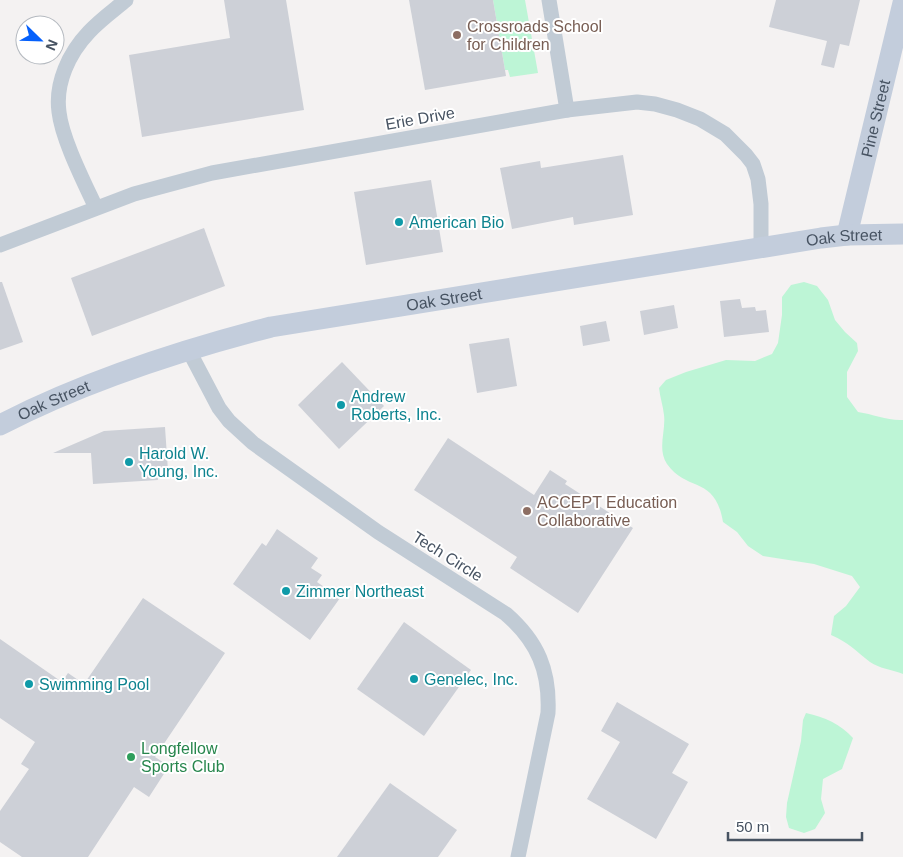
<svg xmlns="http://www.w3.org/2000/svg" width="903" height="857" viewBox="0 0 903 857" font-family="Helvetica,sans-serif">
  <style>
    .green { fill: #bdf5d6 }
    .building { fill: #cdd0d7 }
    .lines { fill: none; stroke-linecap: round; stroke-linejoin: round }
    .minor { stroke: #c1cbd5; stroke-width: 15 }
    .secondary { stroke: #c3cddc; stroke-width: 21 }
    .education-dot { fill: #8d6e63; stroke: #fff; stroke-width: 2 }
    .culture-dot { fill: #0f9aa8; stroke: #fff; stroke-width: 2 }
    .leisure-dot { fill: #2e9e5b; stroke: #fff; stroke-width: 2 }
    .labels { text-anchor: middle; stroke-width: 4; stroke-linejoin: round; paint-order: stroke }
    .education-label { font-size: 16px; fill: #785e54; stroke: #fff; text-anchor: start }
    .street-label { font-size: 16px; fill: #475362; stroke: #fff }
    .culture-label { font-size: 16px; fill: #0d838f; stroke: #fff; text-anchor: start }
    .leisure-label { font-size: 16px; fill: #27864d; stroke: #fff; text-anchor: start }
  </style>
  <rect width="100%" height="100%" fill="#f4f2f2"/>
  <g class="green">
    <polygon points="493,0 525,0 538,73 510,77 508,70 505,70"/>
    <path d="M804 282 817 286 828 300 835 320 845 332 857 343 858 351 847 372V397L858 412C873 414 888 421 903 420V674C893 670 878 668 870 662 856 651 848 642 831 635L834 616 846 606 860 587 852 576 814 564 763 556 748 546 737 532 723 522C715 475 688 493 667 464 657 449 666 431 664 415 663 406 660 397 659 388L666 380 686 372 726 360 755 361 772 354 778 343 782 315V297L791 285Z"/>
    <path d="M806 713C825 717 840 724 853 738L842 769 823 779 821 799 825 813 815 829 804 833 789 828 786 817 787 803 801 741 803 720Z"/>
  </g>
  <g class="building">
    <polygon points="224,0 286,0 304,110 142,137 129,55 230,38"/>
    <polygon points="409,0 493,0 506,76 425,90"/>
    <polygon points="776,0 860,0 849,46 840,44 834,68 821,65 827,41 769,27"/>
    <polygon points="623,155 633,215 574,225 573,217 512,229 500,168 540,161 541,168"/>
    <polygon points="431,180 443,252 366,265 354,192"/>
    <polygon points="204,228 225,286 92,336 71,278"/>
    <polygon points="0,282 2,282 23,342 0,350"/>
    <polygon points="740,299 742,308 755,307 756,311 766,310 769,332 724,337 720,301"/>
    <polygon points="674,305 678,328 644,335 640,311"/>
    <polygon points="606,321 610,341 583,346 580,326"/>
    <polygon points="509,338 517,386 477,393 469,344"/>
    <polygon points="342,362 384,406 339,449 298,405"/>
    <polygon points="165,427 168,471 157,471 158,480 93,484 91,453 53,453 104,431"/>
    <polygon points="448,438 534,495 550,470 567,481 565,484 633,528 578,613 510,568 517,557 414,490"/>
    <polygon points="277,529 318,558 311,568 322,575 317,582 340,598 310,640 233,584 262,543 266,546"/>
    <polygon points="143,598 225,653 155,757 169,766 149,797 134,787 88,857 22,857 0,842 0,811 29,769 21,764 35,742 0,718 0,639 62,682 68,673 84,684"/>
    <polygon points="404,622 471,670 424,736 357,689"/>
    <polygon points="617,702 689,744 672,773 688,782 656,839 587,799 620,742 601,731"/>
    <polygon points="390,783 457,830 438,857 337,857"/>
  </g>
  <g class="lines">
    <g class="minor">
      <polyline points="549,0 567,110"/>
      <path d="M96 208C84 182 62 139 59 112 55 83 69 53 89 32 100 20 114 10 126 0"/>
      <polyline points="0,245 134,194 212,173 567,110 637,102 655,104 677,110 700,119 725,134 746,155 753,164 758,179 761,204 761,249"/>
      <path d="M188 349 219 408 229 421 253 443 378 532 506 614C538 642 550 671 548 713L518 857"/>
    </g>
    <g class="secondary">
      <path id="s1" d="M847 235 903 3"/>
      <path id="s2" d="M0 425C85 381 178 351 271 327L821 238 847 235 903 234"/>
    </g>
  </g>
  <g class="education-dot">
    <circle cx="457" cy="35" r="5"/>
    <circle cx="527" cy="511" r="5"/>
  </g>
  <g class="culture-dot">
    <circle cx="399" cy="222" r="5"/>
    <circle cx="341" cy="405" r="5"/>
    <circle cx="129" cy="462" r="5"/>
    <circle cx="286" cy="591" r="5"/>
    <circle cx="414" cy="679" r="5"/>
    <circle cx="29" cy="684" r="5"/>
  </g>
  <circle class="leisure-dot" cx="131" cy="757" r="5"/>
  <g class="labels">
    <g class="education-label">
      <text x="467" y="32">Crossroads School<tspan x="467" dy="18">for Children</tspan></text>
      <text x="537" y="508">ACCEPT Education<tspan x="537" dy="18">Collaborative</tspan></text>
    </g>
    <g class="street-label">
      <text transform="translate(420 118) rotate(-10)" y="6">Erie Drive</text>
      <text dy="6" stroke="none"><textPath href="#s1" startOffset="120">Pine Street</textPath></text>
      <text dy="6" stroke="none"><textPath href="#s2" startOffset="869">Oak Street</textPath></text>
      <text dy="6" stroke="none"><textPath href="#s2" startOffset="464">Oak Street</textPath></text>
      <text dy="6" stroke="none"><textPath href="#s2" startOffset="59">Oak Street</textPath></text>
      <text transform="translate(448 556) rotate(32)" y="6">Tech Circle</text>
    </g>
    <g class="culture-label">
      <text x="409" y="228">American Bio</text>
      <text x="351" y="402">Andrew<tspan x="351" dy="18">Roberts, Inc.</tspan></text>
      <text x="139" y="459">Harold W.<tspan x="139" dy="18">Young, Inc.</tspan></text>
      <text x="296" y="597">Zimmer Northeast</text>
      <text x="424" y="685">Genelec, Inc.</text>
      <text x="39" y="690">Swimming Pool</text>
    </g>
    <g class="leisure-label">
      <text x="141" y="754">Longfellow<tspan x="141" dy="18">Sports Club</tspan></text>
    </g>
  </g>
  <g transform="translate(40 40) rotate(113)"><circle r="24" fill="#ffffff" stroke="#b5bac0"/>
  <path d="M0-4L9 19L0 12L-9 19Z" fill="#0560fb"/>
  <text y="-8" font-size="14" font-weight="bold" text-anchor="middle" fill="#475362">N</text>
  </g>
  <path d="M728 832v8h134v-8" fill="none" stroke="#475362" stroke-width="2.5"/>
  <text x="736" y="832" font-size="15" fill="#475362" stroke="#ffffff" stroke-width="4" paint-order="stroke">50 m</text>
</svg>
